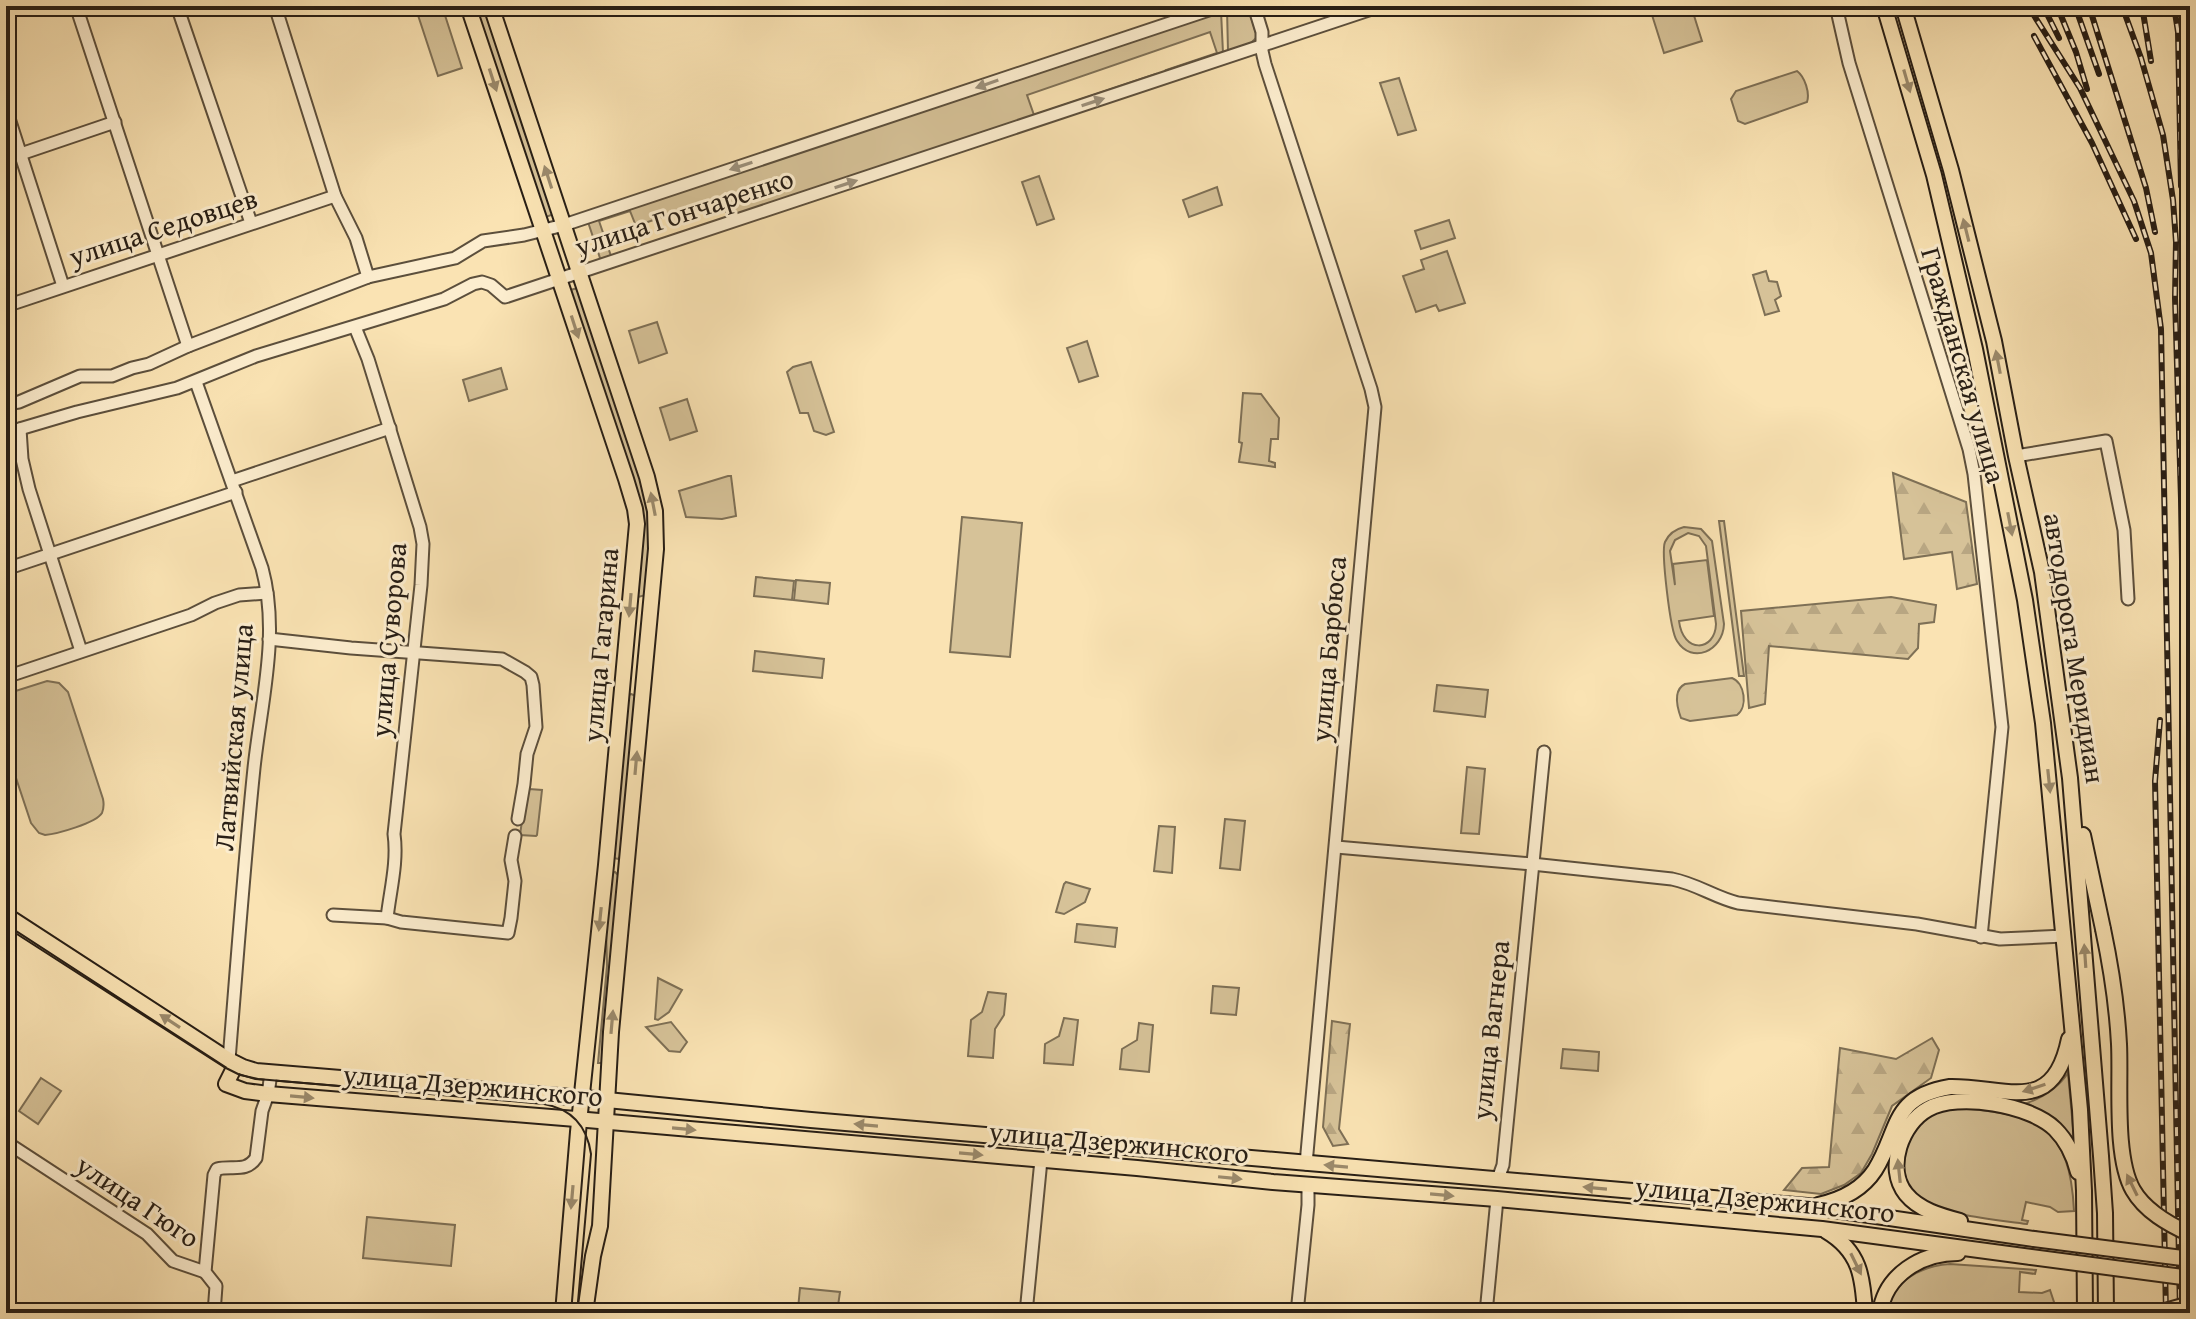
<svg xmlns="http://www.w3.org/2000/svg" width="2196" height="1319" viewBox="0 0 2196 1319" font-family="'Gentium Book Plus',serif">
  <style>
    .green { fill: #d6c298; stroke: #7e7056; stroke-width: 2; fill-rule: evenodd }
    .forest { fill: url(#forest-firs); stroke: #7e7056; stroke-width: 2 }
    .lines { fill: none; stroke-linecap: round; stroke-linejoin: round }
    .minor-casing { stroke: #5c4f3c; stroke-width: 15 }
    .major-casing { stroke: #271e15; stroke-width: 18 }
    .minor { stroke: #fcedce; stroke-width: 11 }
    .major { stroke: #fae3b3; stroke-width: 14 }
    .tram { stroke: #271e15; stroke-width: 2 }
    .rail-casing { stroke: #271e15; stroke-width: 6 }
    .rail { stroke: #fcedce; stroke-width: 3; stroke-dasharray: 9; stroke-linecap: butt }
    .major-bridge-casing { stroke: #271e15; stroke-width: 18; stroke-linecap: butt }
    .major-bridge { stroke: #fae3b3; stroke-width: 14 }
    .oneway { fill: #9b8a6c }
    .oneway2 { fill: #9c907b }
    .labels { text-anchor: middle; stroke-width: 6; stroke-linejoin: round; paint-order: stroke }
    .street-label { font-size: 28px; fill: #271e15; stroke: #fcedce }
  </style>
  <defs>
    <pattern id="forest-firs" width="22" height="20" patternUnits="userSpaceOnUse" patternTransform="scale(2)"><rect width="22" height="20" fill="#d6c298"/><path d="M5 1l3.5 6h-7zM16 11l3.5 6h-7z" fill="#b8a682"/></pattern>
  </defs>
  <rect width="100%" height="100%" fill="#fae3b3"/>
  <filter id="stains"><feTurbulence type="fractalNoise" baseFrequency=".0025" numOctaves="4"/><feColorMatrix values="0 0 0 0 .2 0 0 0 0 .09 0 0 0 0 .02 0 0 0 .5 -.17"/></filter>
  <radialGradient id="worn" r=".72"><stop offset=".6" stop-color="#630" stop-opacity="0"/><stop offset="1" stop-color="#630" stop-opacity=".3"/></radialGradient>
  <g class="green">
    <polygon points="415,6 442,6 462,68 438,76"/>
    <polygon points="475,6 484,6 554,214 546,217"/>
    <polygon points="1236,6 1245,6 1249,10 1257,37 1251,43 1228,51 1227,9"/>
    <polygon points="1679,6 1691,6 1702,41 1664,53 1652,15"/>
    <polygon points="1221,11 1223,53 1167,72 1166,70 1217,53 1210,32 1027,95 1034,115 1156,74 1157,76 728,217 721,197 636,226 630,211 599,221 611,256 601,261 588,222"/>
    <path d="M1797 71C1805 77 1810 93 1807 102L1745 124 1738 121 1731 99 1736 91Z"/>
    <polygon points="1399,78 1416,130 1398,135 1380,83"/>
    <polygon points="1039,176 1054,219 1037,225 1022,182"/>
    <polygon points="1217,187 1222,205 1189,217 1183,200"/>
    <polygon points="1449,220 1455,238 1421,249 1415,231"/>
    <polygon points="1447,251 1465,303 1439,311 1436,305 1416,312 1403,276 1424,269 1421,260"/>
    <polygon points="1766,271 1769,281 1777,282 1781,296 1775,300 1779,311 1765,315 1753,275"/>
    <path d="M578 288 644 490C652 525 649 559 646 595L638 597 643 535 570 290Z"/>
    <polygon points="657,322 667,353 639,363 629,331"/>
    <polygon points="1087,341 1098,376 1079,382 1067,348"/>
    <polygon points="811,362 834,432 826,435 814,431 808,413 800,413 787,372 793,367"/>
    <polygon points="501,368 507,389 469,401 463,380"/>
    <polygon points="1243,393 1261,394 1279,418 1278,439 1271,439 1269,461 1275,463 1275,467 1239,462 1242,443 1239,442"/>
    <polygon points="687,399 697,431 670,440 660,408"/>
    <polygon points="728,476 731,476 736,516 722,519 686,517 679,491"/>
    <polygon points="962,517 1022,523 1010,657 950,652"/>
    <polygon points="1719,521 1724,521 1744,676 1739,676"/>
    <path d="M1684 527 1701 529 1712 541 1724 624C1723 651 1692 665 1677 641 1670 631 1661 551 1665 542 1669 533 1676 529 1684 527ZM1688 533 1699 536 1706 546 1716 624C1715 652 1683 654 1679 621L1714 616 1707 560 1673 564 1675 585 1670 551 1675 540Z"/>
    <polygon points="756,577 794,581 792,600 754,596"/>
    <polygon points="796,580 830,583 828,604 794,600"/>
    <polygon points="755,651 824,659 822,678 753,671"/>
    <path d="M1732 678C1745 683 1748 707 1737 715L1690 721 1681 718C1677 707 1673 690 1685 684Z"/>
    <path d="M47 681 59 683 68 692 103 799C104 804 104 808 102 813 96 823 57 834 45 835L39 833 31 823 6 748V694Z"/>
    <polygon points="1437,685 1488,690 1485,717 1434,711"/>
    <polygon points="631,694 636,696 621,856 618,859 614,858 628,696"/>
    <polygon points="1467,767 1485,769 1479,834 1461,833"/>
    <polygon points="529,789 542,790 537,835 536,836 520,835 526,792"/>
    <polygon points="1225,819 1245,821 1240,870 1220,868"/>
    <polygon points="1159,826 1175,827 1172,873 1154,871"/>
    <polygon points="615,872 619,876 602,1063 598,1063 607,966 606,926 612,873"/>
    <polygon points="1066,882 1090,889 1085,902 1064,914 1056,912 1064,884"/>
    <polygon points="1077,924 1117,928 1115,947 1075,942"/>
    <polygon points="658,978 682,990 669,1012 658,1020 655,1019"/>
    <polygon points="1213,986 1239,988 1236,1015 1211,1013"/>
    <polygon points="988,992 1006,994 1004,1015 995,1029 993,1058 968,1056 971,1020 982,1012"/>
    <polygon points="1064,1018 1078,1020 1073,1065 1044,1063 1045,1044 1059,1036"/>
    <polygon points="671,1022 687,1042 680,1052 669,1051 646,1027"/>
    <polygon points="1139,1023 1153,1025 1149,1072 1120,1069 1122,1049 1137,1040"/>
    <polygon points="1563,1049 1599,1052 1598,1071 1561,1068"/>
    <path d="M2068 1073 2074 1139 2054 1118 2027 1103C2044 1097 2058 1088 2068 1073Z"/>
    <polygon points="41,1078 61,1091 38,1124 19,1111"/>
    <path d="M1961 1108C2038 1115 2070 1126 2074 1211L2058 1212 2050 1207 2026 1202 2022 1220 2028 1221 2027 1224C1992 1219 1948 1217 1918 1196 1896 1180 1901 1139 1920 1122 1931 1111 1946 1110 1961 1108Z"/>
    <polygon points="367,1217 455,1225 451,1266 363,1258"/>
    <path d="M1950 1264 2036 1270 2035 1274 2020 1272 2019 1292 2042 1293 2050 1290 2055 1305 2071 1313H1886C1893 1281 1920 1266 1950 1264Z"/>
    <polygon points="800,1288 840,1292 837,1313 798,1309"/>
  </g>
  <g class="forest">
    <polygon points="1893,473 1966,502 1977,584 1957,589 1952,552 1904,559"/>
    <polygon points="1891,597 1936,605 1934,622 1919,624 1918,648 1908,659 1769,646 1765,704 1749,708 1741,611"/>
    <polygon points="1332,1021 1350,1024 1339,1129 1348,1144 1333,1146 1323,1127"/>
    <polygon points="1932,1038 1939,1050 1931,1078 1892,1106 1872,1154 1861,1173 1844,1185 1821,1194 1784,1190 1802,1168 1829,1167 1840,1048 1896,1059"/>
  </g>
  <g class="lines">
    <defs>
      <g id="minor">
        <polyline points="76,6 188,346"/>
        <polyline points="177,6 251,223"/>
        <polyline points="275,6 335,196 356,238 368,277"/>
        <polyline points="1254,6 1262,32 1262,51 1265,64 1371,389 1375,407 1306,1164"/>
        <polyline points="1836,6 1849,63 1969,449 1974,474 2002,727 1981,937"/>
        <polyline points="6,109 63,286"/>
        <polyline points="6,159 115,122"/>
        <polyline points="6,306 335,196"/>
        <path d="M355 327 368 359 420 527 423 544 421 585 394 834C398 862 390 891 387 918"/>
        <path d="M196 382 262 568C280 634 261 702 254 768 244 865 237 962 229 1060"/>
        <polyline points="6,404 19,402 80,376 112,376 132,368 149,364 188,346 368,277 455,258 483,241 524,235 564,225 1221,6"/>
        <polyline points="20,429 22,459 29,489 81,651"/>
        <polyline points="6,433 77,412 177,388 256,356 444,299 473,284 482,282 491,285 505,297 1381,6"/>
        <polyline points="2016,456 2106,441 2124,530 2128,599"/>
        <polyline points="232,481 390,428"/>
        <polyline points="6,569 236,492"/>
        <polyline points="269,639 351,648 502,659 525,672 531,677 533,685 536,727 527,754 524,784 518,819"/>
        <polyline points="6,677 191,615 215,603 239,595 267,593"/>
        <path d="M1336 847 1532 864 1672 879C1697 884 1714 897 1738 903L1917 924 2000 939 2064 936"/>
        <polyline points="333,915 387,918 401,922 508,933 511,918 515,881 511,860 515,836"/>
        <polyline points="6,1142 147,1234 173,1261 205,1272"/>
        <polyline points="1498,1179 1503,1165 1544,752"/>
        <path d="M214 1313 216 1286 205 1272 214 1175 217 1169C232 1165 246 1173 256 1158L262 1111 268 1094 271 1073"/>
        <polyline points="1026,1313 1041,1160"/>
        <polyline points="1297,1313 1308,1205 1308,1184"/>
        <polyline points="1486,1313 1497,1199"/>
      </g>
      <g id="major">
        <polyline points="468,6 626,479 635,509 637,524 606,865 578,1132 563,1313"/>
        <polyline points="491,6 647,477 655,511 656,549 611,1032 600,1226 593,1256 585,1313"/>
        <polyline points="1884,6 1934,175 1975,349 2025,600 2043,723 2080,1110 2084,1191 2085,1313"/>
        <polyline points="1903,6 1951,170 1994,341 2016,456 2042,572 2070,778 2101,1156 2105,1213 2106,1313"/>
        <polyline points="2083,835 2103,929"/>
        <polyline points="6,915 229,1060 243,1067 256,1071 607,1100 811,1120 1807,1206 2034,1239"/>
        <polyline points="236,1064 226,1084 245,1091 268,1094 576,1119 1137,1168 1273,1182 1497,1199 1822,1229 2031,1257"/>
        <path d="M1818 1205C1841 1200 1862 1190 1875 1170 1900 1130 1890 1097 1950 1087 2007 1086 2053 1117 2069 1039"/>
        <path d="M1960 1221C1941 1216 1919 1210 1906 1194 1885 1168 1902 1123 1928 1109 1958 1092 2031 1105 2055 1129 2067 1141 2074 1156 2078 1172"/>
        <path d="M1826 1231C1860 1251 1863 1277 1865 1313"/>
        <path d="M1880 1313C1885 1275 1921 1253 1958 1253"/>
      </g>
    </defs>
    <use href="#minor" class="minor-casing"/>
    <use href="#major" class="major-casing"/>
    <use href="#minor" class="minor"/>
    <use href="#major" class="major"/>
    <path class="tram" d="M6 927 224 1067 240 1075 258 1079 544 1104C572 1109 587 1126 591 1154L577 1313"/>
    <defs>
      <g id="rail">
        <polyline points="2028,6 2080,88 2134,201 2151,253 2161,329 2180,1313"/>
        <polyline points="2043,6 2059,38"/>
        <polyline points="2057,6 2076,52 2087,89"/>
        <polyline points="2075,6 2099,74"/>
        <polyline points="2089,6 2146,188 2155,232"/>
        <polyline points="2122,6 2141,58 2163,135 2173,200 2176,242 2175,298 2181,499 2190,1058"/>
        <polyline points="2142,6 2151,61"/>
        <polyline points="2174,6 2178,32 2181,186"/>
        <polyline points="2034,36 2092,143 2136,239"/>
        <polyline points="2186,313 2190,349"/>
        <polyline points="2160,720 2155,781 2166,1313"/>
      </g>
    </defs>
    <use href="#rail" class="rail-casing"/>
    <use href="#rail" class="rail"/>
    <defs>
      <g id="major-bridge">
        <path d="M2103 929C2111 967 2117 1006 2119 1044 2121 1083 2114 1157 2133 1190 2145 1211 2168 1224 2190 1234"/>
        <polyline points="2034,1239 2190,1259"/>
        <polyline points="2031,1257 2190,1278"/>
        <polyline points="2158,1313 2190,1304"/>
      </g>
    </defs>
    <use href="#major-bridge" class="major-bridge-casing"/>
    <use href="#major-bridge" class="major-bridge"/>
  </g>
  <defs><path id="oneway-solid" d="M-6-.8H1V-3.2L6.5 0L1 3.2V.8H-6Z" transform="scale(2)"/></defs>
  <g class="oneway">
    <use href="#oneway-solid" transform="translate(493 80) rotate(72)"/>
    <use href="#oneway-solid" transform="translate(1907 81) rotate(74)"/>
    <use href="#oneway-solid" transform="translate(548 177) rotate(-108)"/>
    <use href="#oneway-solid" transform="translate(1966 230) rotate(-104)"/>
    <use href="#oneway-solid" transform="translate(575 327) rotate(72)"/>
    <use href="#oneway-solid" transform="translate(1998 362) rotate(-101)"/>
    <use href="#oneway-solid" transform="translate(653 504) rotate(-101)"/>
    <use href="#oneway-solid" transform="translate(2010 524) rotate(79)"/>
    <use href="#oneway-solid" transform="translate(630 605) rotate(95)"/>
    <use href="#oneway-solid" transform="translate(636 763) rotate(-85)"/>
    <use href="#oneway-solid" transform="translate(2049 781) rotate(84)"/>
    <use href="#oneway-solid" transform="translate(600 919) rotate(96)"/>
    <use href="#oneway-solid" transform="translate(2085 956) rotate(-94)"/>
    <use href="#oneway-solid" transform="translate(170 1021) rotate(-147)"/>
    <use href="#oneway-solid" transform="translate(612 1022) rotate(-85)"/>
    <use href="#oneway-solid" transform="translate(2034 1088) rotate(162)"/>
    <use href="#oneway-solid" transform="translate(302 1097) rotate(5)"/>
    <use href="#oneway-solid" transform="translate(866 1125) rotate(-175)"/>
    <use href="#oneway-solid" transform="translate(684 1129) rotate(5)"/>
    <use href="#oneway-solid" transform="translate(971 1154) rotate(5)"/>
    <use href="#oneway-solid" transform="translate(1336 1166) rotate(-175)"/>
    <use href="#oneway-solid" transform="translate(1899 1171) rotate(-96)"/>
    <use href="#oneway-solid" transform="translate(1230 1178) rotate(6)"/>
    <use href="#oneway-solid" transform="translate(2132 1185) rotate(-116)"/>
    <use href="#oneway-solid" transform="translate(1595 1188) rotate(-175)"/>
    <use href="#oneway-solid" transform="translate(1442 1195) rotate(5)"/>
    <use href="#oneway-solid" transform="translate(572 1197) rotate(95)"/>
    <use href="#oneway-solid" transform="translate(1856 1264) rotate(64)"/>
  </g>
  <g class="oneway2">
    <use href="#oneway-solid" transform="translate(987 84) rotate(161)"/>
    <use href="#oneway-solid" transform="translate(1093 102) rotate(-18)"/>
    <use href="#oneway-solid" transform="translate(741 166) rotate(162)"/>
    <use href="#oneway-solid" transform="translate(846 184) rotate(-18)"/>
  </g>
  <g class="labels">
    <g class="street-label">
      <text transform="translate(684 212) rotate(-18)" y="10">улица Гончаренко</text>
      <text transform="translate(163 227) rotate(-18)" y="10">улица Седовцев</text>
      <text transform="translate(1964 365) rotate(74)" y="10">Гражданская улица</text>
      <text transform="translate(388 640) rotate(-85)" y="10">улица Суворова</text>
      <text transform="translate(600 645) rotate(-85)" y="10">улица Гагарина</text>
      <text transform="translate(2075 648) rotate(81)" y="10">автодорога Меридиан</text>
      <text transform="translate(1328 649) rotate(-85)" y="10">улица Барбюса</text>
      <text transform="translate(233 737) rotate(-85)" y="10">Латвийская улица</text>
      <text transform="translate(1490 1030) rotate(-84)" y="10">улица Вагнера</text>
      <text transform="translate(473 1085) rotate(5)" y="10">улица Дзержинского</text>
      <text transform="translate(1119 1142) rotate(5)" y="10">улица Дзержинского</text>
      <text transform="translate(1765 1199) rotate(6)" y="10">улица Дзержинского</text>
      <text transform="translate(138 1201) rotate(34)" y="10">улица Гюго</text>
    </g>
  </g>
  <rect width="2196" height="1319" fill="none" stroke="#fae3b3" stroke-width="32"/>
  <rect x="8" y="8" width="2180" height="1303" fill="none" stroke="#271e15" stroke-width="4"/>
  <rect x="16" y="16" width="2164" height="1287" fill="none" stroke="#271e15" stroke-width="2"/>
  <rect width="100%" height="100%" filter="url(#stains)"/>
  <rect width="100%" height="100%" fill="url(#worn)"/>
</svg>
